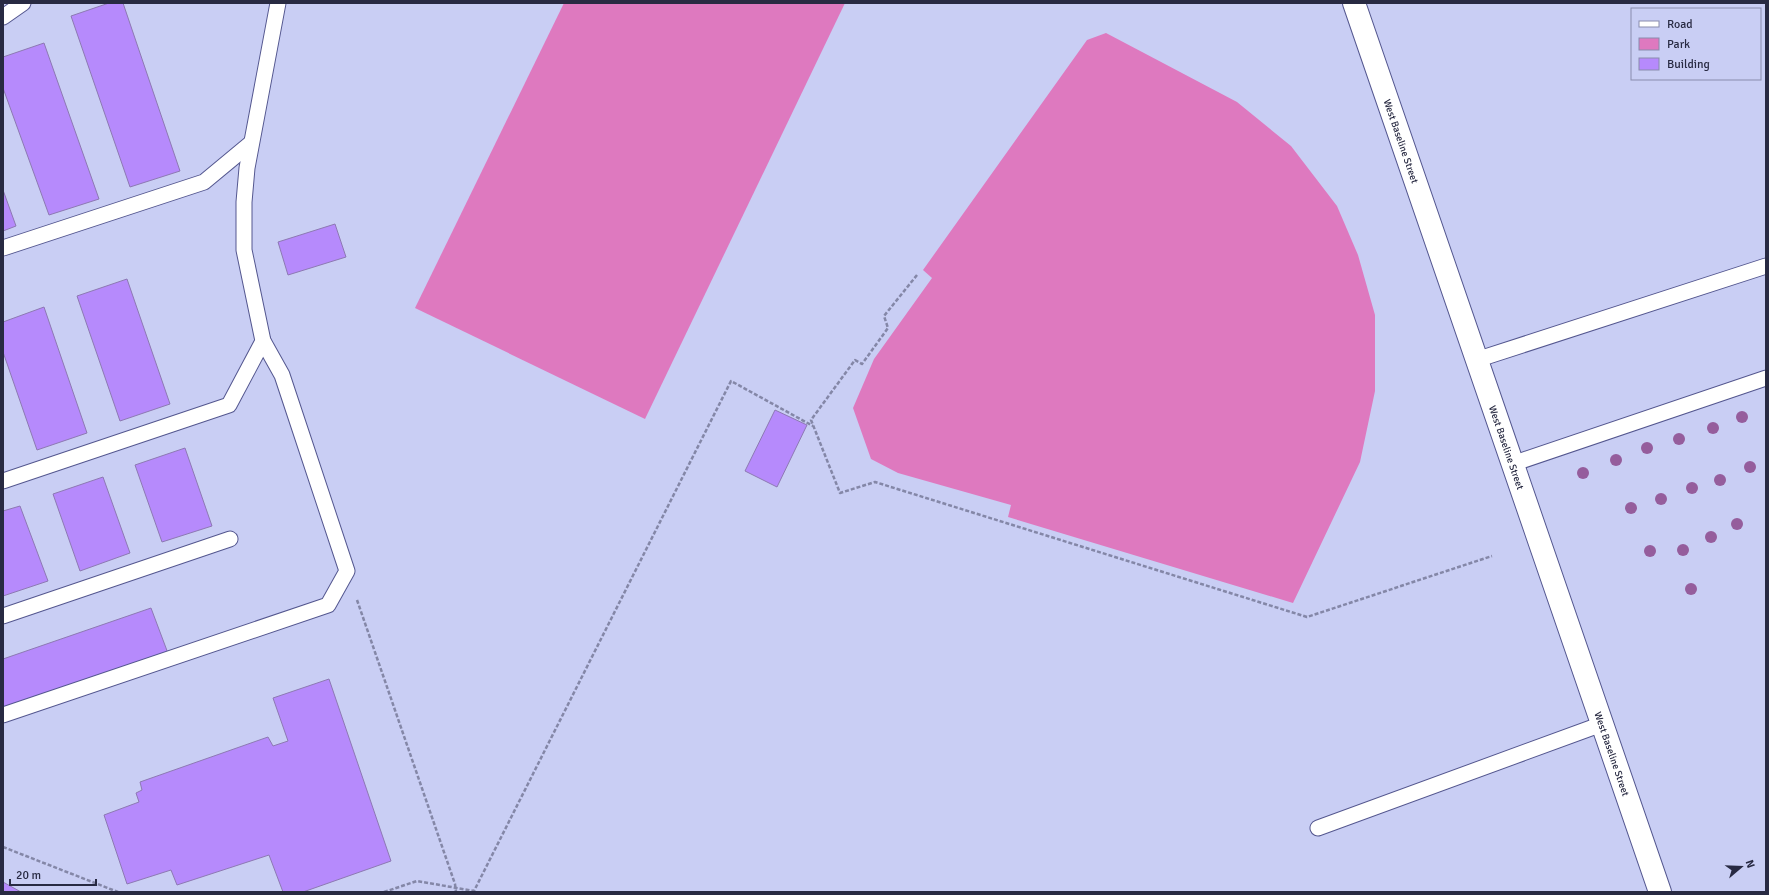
<svg xmlns="http://www.w3.org/2000/svg" width="1769" height="895" viewBox="0 0 1769 895" font-family="Signika,sans-serif">
  <style>
    .green { fill: #de79bf }
    .building { fill: #b68afc; stroke: #8d79b3 }
    .lines { fill: none; stroke-linecap: round; stroke-linejoin: round }
    .service-casing { stroke: #54578f; stroke-width: 17 }
    .primary-casing { stroke: #54578f; stroke-width: 24 }
    .path { stroke: #8487a7; stroke-width: 2.5; stroke-dasharray: 4 2; stroke-linecap: butt }
    .service { stroke: #fff; stroke-width: 15 }
    .primary { stroke: #fff; stroke-width: 22 }
    .tree { fill: #955d9c }
    .labels { text-anchor: middle; stroke-width: 4; stroke-linejoin: round; paint-order: stroke }
    .street-label { font-size: 10px; fill: #282a42; stroke: #c9cef4 }
  </style>
  <rect width="100%" height="100%" fill="#c9cef4"/>
  <g class="green">
    <polygon points="564,3 845,3 645,419 415,308"/>
    <polygon points="1106,33 1237,102 1291,146 1337,206 1358,255 1375,315 1375,391 1360,462 1293,603 1008,517 1011,505 898,473 871,459 853,408 874,359 932,278 923,270 1087,40"/>
  </g>
  <g class="building">
    <polygon points="109,3 123,3 180,171 130,187 71,16"/>
    <polygon points="44,43 99,199 49,215 3,88 3,57"/>
    <polygon points="3,190 16,226 3,231"/>
    <polygon points="335,224 346,257 288,275 278,242"/>
    <polygon points="127,279 170,404 120,421 77,296"/>
    <polygon points="44,307 87,433 37,450 3,352 3,322"/>
    <polygon points="775,410 807,425 777,487 745,471"/>
    <polygon points="185,448 212,526 162,542 135,465"/>
    <polygon points="103,477 130,553 80,571 53,494"/>
    <polygon points="20,506 48,581 3,596 3,511"/>
    <polygon points="151,608 169,656 3,712 3,659"/>
    <polygon points="329,679 391,861 303,892 283,892 269,855 177,885 171,870 127,884 104,815 139,802 136,793 142,790 140,782 268,737 273,746 288,741 273,698"/>
    <polygon points="3,882 21,892 3,892"/>
  </g>
  <g class="lines">
    <defs>
      <g id="service">
        <polyline points="3,17 23,3"/>
        <polyline points="3,248 204,182 251,143"/>
        <polyline points="1476,360 1766,266"/>
        <polyline points="1512,464 1766,378"/>
        <polyline points="3,481 229,405 263,341"/>
        <polyline points="3,616 230,539"/>
        <polyline points="3,715 328,605 347,571 282,375 263,341 244,250 244,202 247,168 278,3"/>
        <polyline points="1318,828 1602,724"/>
      </g>
      <g id="primary">
        <path id="s1" d="M1354 3 1660 892"/>
      </g>
    </defs>
    <use href="#service" class="service-casing"/>
    <use href="#primary" class="primary-casing"/>
    <g class="path">
      <polyline points="917,275 884,316 888,328 862,364 855,360 811,420 840,493 875,482 1307,617 1492,556"/>
      <polyline points="357,600 455,884 456,892"/>
      <polyline points="3,847 118,892"/>
      <polyline points="384,892 417,881 474,891 731,381 813,426"/>
    </g>
    <use href="#service" class="service"/>
    <use href="#primary" class="primary"/>
  </g>
  <g class="tree">
    <circle cx="1742" cy="417" r="6"/>
    <circle cx="1713" cy="428" r="6"/>
    <circle cx="1679" cy="439" r="6"/>
    <circle cx="1647" cy="448" r="6"/>
    <circle cx="1616" cy="460" r="6"/>
    <circle cx="1750" cy="467" r="6"/>
    <circle cx="1583" cy="473" r="6"/>
    <circle cx="1720" cy="480" r="6"/>
    <circle cx="1692" cy="488" r="6"/>
    <circle cx="1661" cy="499" r="6"/>
    <circle cx="1631" cy="508" r="6"/>
    <circle cx="1737" cy="524" r="6"/>
    <circle cx="1711" cy="537" r="6"/>
    <circle cx="1683" cy="550" r="6"/>
    <circle cx="1650" cy="551" r="6"/>
    <circle cx="1691" cy="589" r="6"/>
  </g>
  <g class="labels">
    <g class="street-label">
      <text dy="4" stroke="none"><textPath href="#s1" startOffset="146">West Baseline Street</textPath></text>
      <text dy="4" stroke="none"><textPath href="#s1" startOffset="470">West Baseline Street</textPath></text>
      <text dy="4" stroke="none"><textPath href="#s1" startOffset="794">West Baseline Street</textPath></text>
    </g>
  </g>
  <rect width="1769" height="895" fill="none" stroke="#282a42" stroke-width="8"/>
  <rect x="1631" y="8" width="130" height="72" fill="#c9cef4" stroke="#898cad"/>
  <rect x="1639" y="21" width="20" height="6" fill="#ffffff" stroke="#898cad"/>
  <text x="1667" y="28" font-size="12" fill="#282a42">Road</text>
  <rect x="1639" y="38" width="20" height="12" fill="#de79bf" stroke="#898cad"/>
  <text x="1667" y="48" font-size="12" fill="#282a42">Park</text>
  <rect x="1639" y="58" width="20" height="12" fill="#b68afc" stroke="#898cad"/>
  <text x="1667" y="68" font-size="12" fill="#282a42">Building</text>
  <g transform="translate(1741 867) rotate(71)" stroke="#c9cef4" stroke-width="3" paint-order="stroke">
  <path d="M0-3L7 15L0 10L-7 15Z" fill="#282a42"/>
  <text y="-6" font-size="11" font-weight="bold" text-anchor="middle" fill="#282a42">N</text>
  </g>
  <path d="M10 879v6h86v-6" fill="none" stroke="#282a42" stroke-width="2"/>
  <text x="16" y="879" font-size="12" fill="#282a42" stroke="#c9cef4" stroke-width="3" paint-order="stroke">20 m</text>
</svg>
